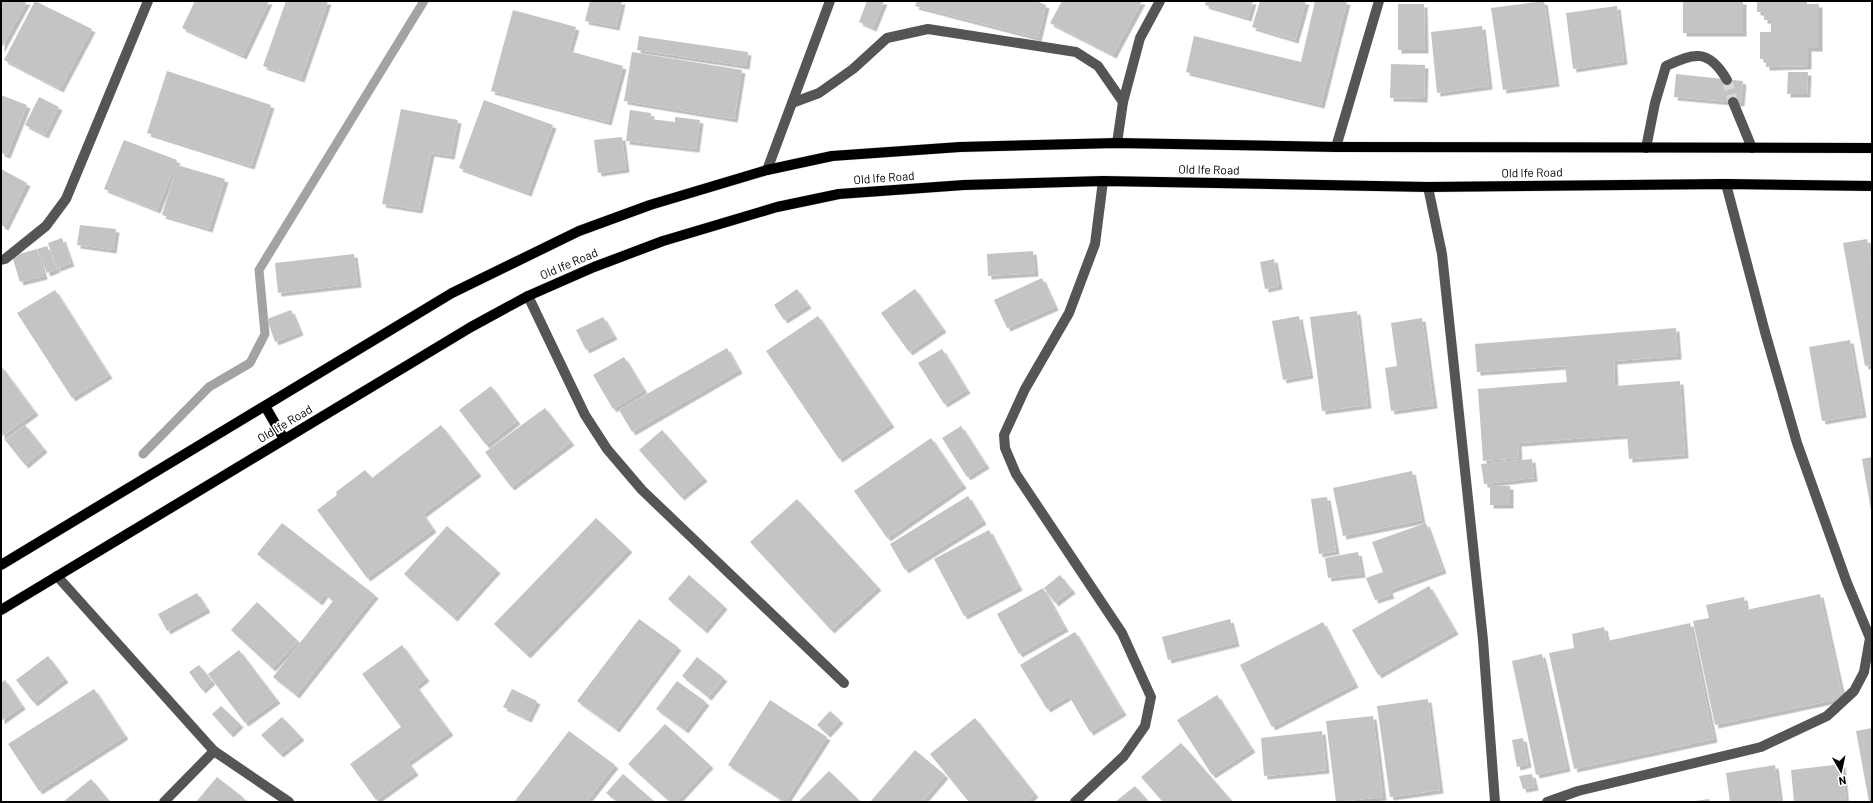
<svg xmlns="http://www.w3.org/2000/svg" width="1873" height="803" viewBox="0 0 1873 803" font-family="Barlow,sans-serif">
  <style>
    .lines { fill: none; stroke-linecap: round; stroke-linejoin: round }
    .stream { stroke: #a3a3a3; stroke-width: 9 }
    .building { fill: #c4c4c4; filter: url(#shadow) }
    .minor-tunnel { stroke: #d9d9d9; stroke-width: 10; stroke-dasharray: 10 5; stroke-linecap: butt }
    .major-casing { stroke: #dbdbdb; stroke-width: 11 }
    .minor { stroke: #555; stroke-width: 10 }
    .major { stroke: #000; stroke-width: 10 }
    .labels { text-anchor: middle; stroke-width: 3.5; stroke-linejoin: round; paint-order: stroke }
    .street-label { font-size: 12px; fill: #000; stroke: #fff }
  </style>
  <defs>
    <filter id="shadow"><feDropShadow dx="3.5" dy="3.5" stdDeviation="0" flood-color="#0004"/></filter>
  </defs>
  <rect width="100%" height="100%" fill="#fff"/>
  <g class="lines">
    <polyline class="stream" points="143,454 209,387 250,363 265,334 259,270 424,1"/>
  </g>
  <g class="building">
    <polygon points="1,1 27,1 1,49"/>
    <polygon points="35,1 92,29 60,89 4,60"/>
    <polygon points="195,1 269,1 243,56 182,28"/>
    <polygon points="286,1 328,1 301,79 263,66"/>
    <polygon points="590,1 622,1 616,27 585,21"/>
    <polygon points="867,1 884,1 873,28 859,22"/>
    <polygon points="917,1 1036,1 1046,5 1038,38 915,6"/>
    <polygon points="1062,1 1142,1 1113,55 1050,23"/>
    <polygon points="1206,1 1253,1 1248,18 1205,5"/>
    <polygon points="1260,1 1306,1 1295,40 1252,27"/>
    <polygon points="1315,1 1347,1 1321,105 1186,72 1194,36 1301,62"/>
    <polygon points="1544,1 1556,83 1503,90 1491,8"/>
    <rect x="1683" y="1" width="60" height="32"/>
    <polygon points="1757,1 1807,1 1807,4 1819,4 1819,48 1808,48 1808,66 1766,67 1766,59 1760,59 1760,32 1771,32 1771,20 1764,20 1764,12 1757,12"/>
    <polygon points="1398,4 1424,4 1425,50 1398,50"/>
    <polygon points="1617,6 1624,61 1573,69 1566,13"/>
    <polygon points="513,10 576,27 569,51 623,66 608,122 491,91"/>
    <polygon points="1482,26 1489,86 1437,93 1431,32"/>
    <polygon points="639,36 748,52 746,66 637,50"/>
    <polygon points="632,52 742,70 734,119 624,101"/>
    <polygon points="1391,64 1425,65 1424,99 1390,98"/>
    <polygon points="167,71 271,105 251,166 147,133"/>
    <polygon points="1788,72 1808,72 1807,94 1787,94"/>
    <polygon points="1676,74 1743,81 1741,103 1674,97"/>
    <polygon points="1,95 27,105 7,155 1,153"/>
    <polygon points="39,97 59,107 45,135 25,125"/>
    <polygon points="484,100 553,125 528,193 459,168"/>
    <polygon points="401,109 458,120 451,156 431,153 419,210 382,204"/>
    <polygon points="630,110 651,113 650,119 675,122 675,117 700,120 696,149 626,141"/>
    <polygon points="622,137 626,169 598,173 594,140"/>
    <polygon points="124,140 177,160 157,210 104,189"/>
    <polygon points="177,165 225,179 209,229 162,215"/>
    <polygon points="1,169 27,183 5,227 1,225"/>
    <polygon points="80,225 116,229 113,250 77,245"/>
    <polygon points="62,238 71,263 57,268 48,243"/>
    <polygon points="1867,239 1872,266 1872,365 1865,366 1843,243"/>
    <polygon points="47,246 57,269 47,273 37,249"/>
    <polygon points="37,249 44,276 20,282 12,256"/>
    <polygon points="1033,251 1035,273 988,276 987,254"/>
    <polygon points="354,254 358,284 278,293 275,263"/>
    <polygon points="1274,259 1279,286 1265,289 1260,262"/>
    <polygon points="1042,278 1055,307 1007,328 994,300"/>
    <polygon points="797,289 808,305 784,320 774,305"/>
    <polygon points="915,289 943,329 909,352 881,313"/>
    <polygon points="55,290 109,375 72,398 17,313"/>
    <polygon points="291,310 300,332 275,342 267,319"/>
    <polygon points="1357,311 1368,405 1322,411 1310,317"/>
    <polygon points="818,316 891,424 839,459 766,351"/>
    <polygon points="1299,316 1310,375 1283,380 1272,321"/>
    <polygon points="603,317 614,336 586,350 576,330"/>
    <polygon points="1422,318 1434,405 1391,411 1385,368 1397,366 1391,323"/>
    <polygon points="1676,328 1678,356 1614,361 1615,386 1680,381 1685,455 1629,459 1627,435 1518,443 1519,458 1483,461 1478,389 1567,382 1565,366 1477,372 1475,344"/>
    <polygon points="1850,340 1863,414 1822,421 1809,347"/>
    <polygon points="727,348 739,370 632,432 619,410"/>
    <polygon points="942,349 967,390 944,404 918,363"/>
    <polygon points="624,357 644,390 613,409 593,375"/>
    <polygon points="1,366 35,412 1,437"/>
    <polygon points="491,386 517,421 486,445 459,410"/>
    <polygon points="545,408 571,442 511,487 485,452"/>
    <polygon points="25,425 44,449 25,465 5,440"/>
    <polygon points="441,425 478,473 423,514 433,529 367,578 317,510 337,495 336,492 365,470 372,478"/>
    <polygon points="961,426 986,465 967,477 942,438"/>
    <polygon points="662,430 704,478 681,497 639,450"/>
    <polygon points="931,438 963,485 887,538 854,491"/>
    <polygon points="1872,457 1872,510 1871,510 1862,459"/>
    <polygon points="1532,459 1534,478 1484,484 1481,464"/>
    <polygon points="1412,471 1422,520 1343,536 1333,488"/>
    <polygon points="1490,485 1510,486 1510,505 1490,505"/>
    <polygon points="968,496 983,521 905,570 890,544"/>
    <polygon points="1327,497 1336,551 1319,554 1311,499"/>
    <polygon points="797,499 878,587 831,630 750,542"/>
    <polygon points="596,518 629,549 527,655 494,624"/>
    <polygon points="282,523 375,595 296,695 273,677 333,601 325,594 319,602 257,554"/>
    <polygon points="1426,523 1443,570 1389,590 1391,595 1375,600 1366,578 1383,572 1372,542"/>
    <polygon points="447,526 497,570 454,618 404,574"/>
    <polygon points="989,530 1019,587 964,616 934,559"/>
    <polygon points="1358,552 1362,574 1328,578 1325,558"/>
    <polygon points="689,575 724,606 704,630 668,599"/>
    <polygon points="1060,575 1072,590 1055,603 1044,588"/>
    <polygon points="1429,586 1455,631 1378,675 1352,630"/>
    <polygon points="1043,588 1065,628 1019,654 997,614"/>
    <polygon points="197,593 207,609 167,631 158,614"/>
    <polygon points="1820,594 1843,698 1715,725 1693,621 1709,618 1706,605 1744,597 1746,610"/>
    <polygon points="257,602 298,641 272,668 231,630"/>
    <polygon points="639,619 678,647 616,729 577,701"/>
    <polygon points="1230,619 1236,643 1168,660 1162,637"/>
    <polygon points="1323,622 1355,684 1272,727 1240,665"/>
    <polygon points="1690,623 1714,739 1574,769 1549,653 1574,648 1572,634 1604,627 1607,641"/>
    <polygon points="1075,632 1123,712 1090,732 1069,696 1047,709 1020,665"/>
    <polygon points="402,645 426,678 416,686 450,732 408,762 415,772 376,800 350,764 401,727 362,674"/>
    <polygon points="239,650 277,700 245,723 208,674"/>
    <polygon points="1542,654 1567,768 1536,775 1512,661"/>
    <polygon points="48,656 65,679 34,703 16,680"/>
    <polygon points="697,657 724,678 708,697 682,676"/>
    <polygon points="199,665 212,681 202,690 189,672"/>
    <polygon points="5,680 22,706 1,721 1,683"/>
    <polygon points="677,681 706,702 685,730 656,709"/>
    <polygon points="94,689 125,736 39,791 8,744"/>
    <polygon points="512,689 537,701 528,719 503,707"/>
    <polygon points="1217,695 1252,749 1212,775 1177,720"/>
    <polygon points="1428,699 1440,790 1390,797 1377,706"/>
    <polygon points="770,700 827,737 785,802 728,765"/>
    <polygon points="221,706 240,724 230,734 212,714"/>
    <polygon points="830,711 840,720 827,734 817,725"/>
    <polygon points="1373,716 1383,797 1336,802 1326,721"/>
    <polygon points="282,717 301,737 280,754 261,735"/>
    <polygon points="975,718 1035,794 1025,802 969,802 930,754"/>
    <polygon points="665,724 710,765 676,802 670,802 628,764"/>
    <polygon points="1872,728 1872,802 1869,802 1856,731"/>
    <polygon points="569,731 615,765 586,802 516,802 515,801"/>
    <polygon points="1322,731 1326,770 1264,776 1261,738"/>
    <polygon points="1523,738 1528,764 1517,767 1512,740"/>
    <polygon points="1181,743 1232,801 1163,802 1141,777"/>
    <polygon points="915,750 945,775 922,802 870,802"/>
    <polygon points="1842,764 1846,802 1794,802 1791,770"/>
    <polygon points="1775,765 1780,802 1730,802 1726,773"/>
    <polygon points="829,771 861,802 798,802"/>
    <polygon points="623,774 655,802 618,802 606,793"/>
    <polygon points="1532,774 1535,787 1523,789 1519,776"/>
    <polygon points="217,777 244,798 241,802 196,802"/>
    <polygon points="91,779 110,802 63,802"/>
    <polygon points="1135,786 1149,802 1115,802"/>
    <polygon points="1709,799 1710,802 1695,802 1695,801"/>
  </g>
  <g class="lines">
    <polyline class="minor-tunnel" points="1727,80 1733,102"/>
    <defs>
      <g id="major">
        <polyline points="265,406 284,439"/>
        <polyline points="1,565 452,293 579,231 650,205 767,170 832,156 960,147 1117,143 1336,147 1872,148"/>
        <polyline points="1,610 471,327 528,296 594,267 663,241 777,207 839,194 964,185 1103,181 1428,187 1726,184 1872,186"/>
      </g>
    </defs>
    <use href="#major" class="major-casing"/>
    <g class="minor">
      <polyline points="1733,102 1752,148"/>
      <polyline points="792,103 819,93 853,69 887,38 928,29 1076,52 1098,66 1123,102"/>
      <polyline points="1117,143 1123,102 1140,38 1160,1"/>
      <polyline points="1336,147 1379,1"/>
      <path d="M1646 148 1655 103 1666 66C1695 52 1709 49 1727 80"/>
      <polyline points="767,170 830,1"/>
      <polyline points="1428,187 1442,254 1483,640 1495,802"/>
      <polyline points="1,260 5,259 46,226 66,199 148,1"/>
      <polyline points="528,296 585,415 607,449 642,490 844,683"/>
      <polyline points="57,576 214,751 289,802"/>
      <polyline points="164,802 214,751"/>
      <polyline points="1075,802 1124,756 1145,726 1151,697 1122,633 1016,474 1005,448 1004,435 1025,389 1069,313 1095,244 1103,181"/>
      <polyline points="1547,802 1578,791 1761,747 1827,716 1854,691 1864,672 1870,638 1847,583 1797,443 1765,332 1726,184"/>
    </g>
    <use href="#major" class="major"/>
  </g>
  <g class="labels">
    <g class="street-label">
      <text transform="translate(1209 170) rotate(1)" y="4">Old Ife Road</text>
      <text transform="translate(1532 173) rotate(-1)" y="4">Old Ife Road</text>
      <text transform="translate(884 178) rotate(-4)" y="4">Old Ife Road</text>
      <text transform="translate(569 264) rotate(-23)" y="4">Old Ife Road</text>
      <text transform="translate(285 424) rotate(-31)" y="4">Old Ife Road</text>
    </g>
  </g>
  <rect width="1873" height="803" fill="none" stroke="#000000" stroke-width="4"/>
  <g transform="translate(1841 771) rotate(171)" stroke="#ffffff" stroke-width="3" paint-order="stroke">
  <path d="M0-3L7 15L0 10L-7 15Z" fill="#000000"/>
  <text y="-6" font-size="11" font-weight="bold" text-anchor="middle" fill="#000000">N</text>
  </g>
</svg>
